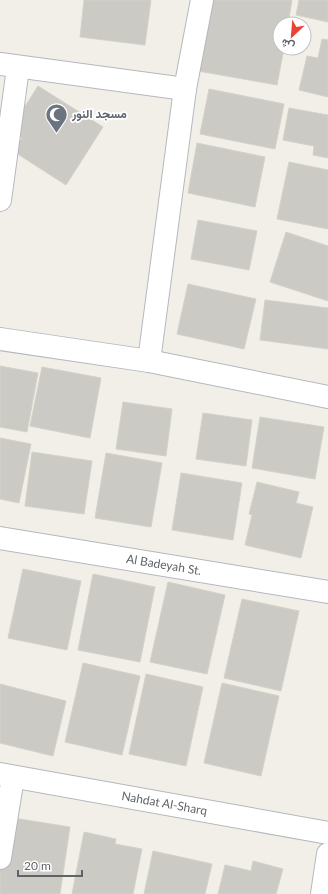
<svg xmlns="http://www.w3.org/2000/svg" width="328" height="894" viewBox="0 0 328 894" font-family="Lato,Vazirmatn,sans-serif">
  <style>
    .building { fill: #cccac5; stroke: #d6d1c6 }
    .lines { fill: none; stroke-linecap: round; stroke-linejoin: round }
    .minor-casing { stroke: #b5b8bc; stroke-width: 24 }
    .minor { stroke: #fff; stroke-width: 22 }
    .labels { text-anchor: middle; stroke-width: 3.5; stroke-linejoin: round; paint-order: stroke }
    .worship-label { font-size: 12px; font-weight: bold; fill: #5b616d; stroke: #fff; text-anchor: start }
    .street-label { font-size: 12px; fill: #5f6368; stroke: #fff }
  </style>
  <rect width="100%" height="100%" fill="#f1efe8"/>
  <g class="building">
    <polygon points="84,0 151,0 145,45 80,37"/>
    <polygon points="210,0 292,0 288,24 280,24 280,48 284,48 277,85 198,71"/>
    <polygon points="299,0 328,0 328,22 296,15"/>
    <polygon points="322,39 328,40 328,97 299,90 307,56 318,58"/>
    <polygon points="38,86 103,127 66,185 13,151 22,138 10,130"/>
    <polygon points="209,89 284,104 275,149 200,134"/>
    <polygon points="289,108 328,115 328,158 313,155 314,146 283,140"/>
    <polygon points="197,143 265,157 255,207 188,193"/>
    <polygon points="289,162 328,170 328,229 277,219"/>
    <polygon points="198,220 257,231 249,270 191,259"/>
    <polygon points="286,232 328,246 328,301 270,282"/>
    <polygon points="188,284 256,299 244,349 177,334"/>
    <polygon points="265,300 328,308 328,349 260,340"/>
    <polygon points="0,366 38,373 27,432 0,427"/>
    <polygon points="42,367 101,378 90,438 30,426"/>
    <polygon points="123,402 172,409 166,456 116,449"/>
    <polygon points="203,413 252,420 246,466 196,459"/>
    <polygon points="260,417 324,427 315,479 252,468"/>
    <polygon points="0,438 31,444 19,503 0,499"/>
    <polygon points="32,452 92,461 84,514 25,506"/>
    <polygon points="106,453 162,463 151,527 95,518"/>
    <polygon points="181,473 242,483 233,540 172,530"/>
    <polygon points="257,482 299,492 296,503 313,507 301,558 245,545 252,515 249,514"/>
    <polygon points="23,569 81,581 67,650 8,638"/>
    <polygon points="93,574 155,587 140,662 78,650"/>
    <polygon points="168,582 225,595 207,674 150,662"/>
    <polygon points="242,599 299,611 281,691 224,678"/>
    <polygon points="83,663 140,676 122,755 65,742"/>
    <polygon points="146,674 203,687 186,766 129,754"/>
    <polygon points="222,683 279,696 261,776 204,763"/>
    <polygon points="0,684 66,701 53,756 0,743"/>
    <polygon points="7,817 70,827 60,894 0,894 0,859"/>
    <polygon points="84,832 116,839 115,844 142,849 133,894 72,894"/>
    <polygon points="153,851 212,864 205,894 144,894"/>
    <polygon points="253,861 283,869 276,894 218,894 225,865 251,871"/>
  </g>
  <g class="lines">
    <defs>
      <g id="minor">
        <polyline points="0,64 185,89"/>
        <polyline points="0,200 18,68"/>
        <polyline points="0,339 149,361 328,397"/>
        <polyline points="149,361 185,89 202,0"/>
        <path id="s1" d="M0 538 328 592"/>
        <path id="s2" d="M0 774 328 833"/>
        <polyline points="0,858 13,777"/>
        <polyline points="322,894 328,854"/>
      </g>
    </defs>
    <use href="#minor" class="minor-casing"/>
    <use href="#minor" class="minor"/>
  </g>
  <defs>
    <symbol id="mosque-pin" viewBox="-11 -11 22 30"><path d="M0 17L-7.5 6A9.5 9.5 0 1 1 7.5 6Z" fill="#6b7280" stroke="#fff"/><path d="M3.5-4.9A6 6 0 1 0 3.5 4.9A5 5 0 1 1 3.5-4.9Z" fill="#fff"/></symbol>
  </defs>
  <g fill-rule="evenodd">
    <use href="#mosque-pin" x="44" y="102" width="25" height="34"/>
  </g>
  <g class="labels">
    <g class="worship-label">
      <text x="72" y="118">مسجد النور</text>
    </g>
    <g class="street-label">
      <text dy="4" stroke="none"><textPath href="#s1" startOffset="166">Al Badeyah St.</textPath></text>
      <text dy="4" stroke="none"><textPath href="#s2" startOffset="167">Nahdat Al-Sharq</textPath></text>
    </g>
  </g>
  <g transform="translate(292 36) rotate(206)"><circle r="19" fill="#ffffff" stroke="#bfc1c3"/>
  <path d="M0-3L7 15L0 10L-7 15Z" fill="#ea4335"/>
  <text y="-6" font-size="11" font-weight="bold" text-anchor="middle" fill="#5f6368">ش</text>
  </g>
  <path d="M18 870v6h64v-6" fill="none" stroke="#5f6368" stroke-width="2"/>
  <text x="24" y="870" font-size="12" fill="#5f6368" stroke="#ffffff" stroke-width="3" paint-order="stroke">20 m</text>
</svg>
